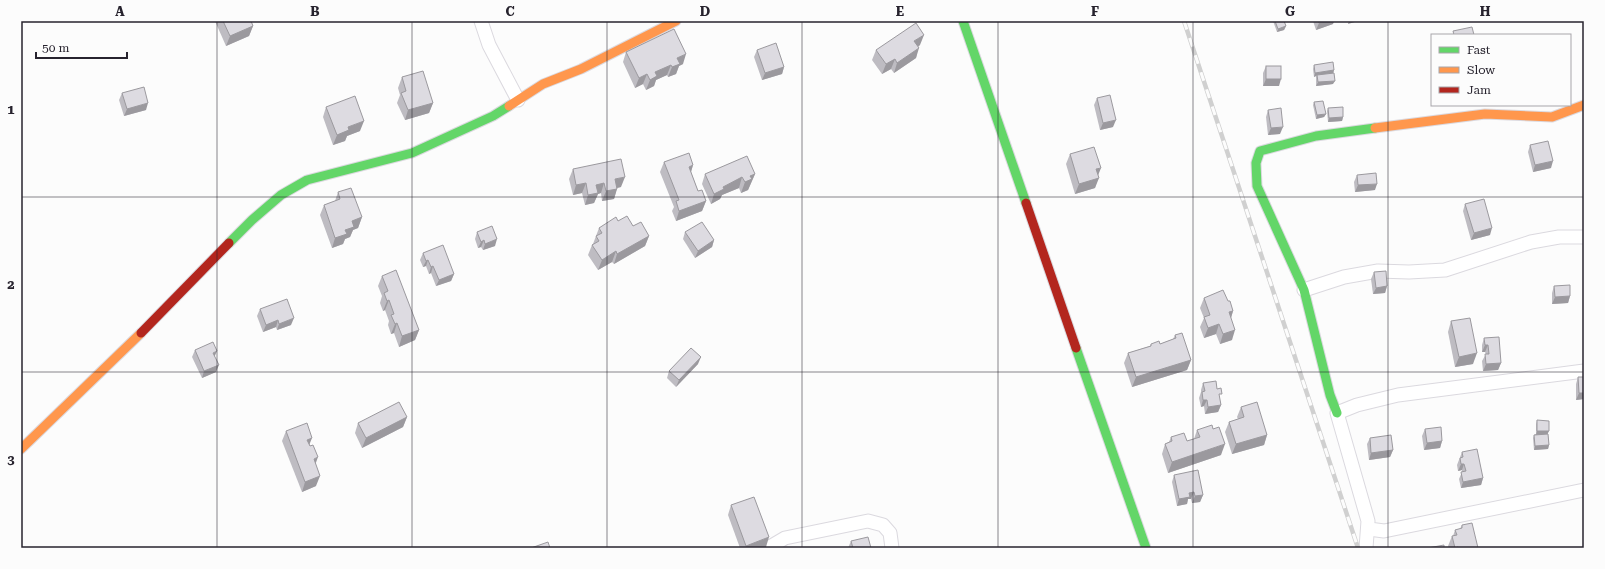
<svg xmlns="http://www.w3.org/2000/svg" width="1605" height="569" viewBox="0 0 1605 569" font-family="'Roboto Serif',serif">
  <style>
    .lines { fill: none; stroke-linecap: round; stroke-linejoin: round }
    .street-casing { stroke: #dbd9df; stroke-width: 15 }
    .fast-casing { stroke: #dbd9df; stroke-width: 11 }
    .slow-casing { stroke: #dbd9df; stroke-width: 11 }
    .jam-casing { stroke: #dbd9df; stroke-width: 11 }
    .street { stroke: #fff; stroke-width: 13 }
    .fast { stroke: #63d668; stroke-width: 9 }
    .slow { stroke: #ff974d; stroke-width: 9 }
    .jam { stroke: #b3261e; stroke-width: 9 }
    .rail-casing { stroke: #d0d0d0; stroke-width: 4.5 }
    .rail { stroke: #fcfcfc; stroke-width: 3; stroke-dasharray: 9; stroke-linecap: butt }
    .wall { fill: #bebcc2 }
    .shaded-wall { fill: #9b999e }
    .building { fill: #dddbe1; stroke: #9b999e }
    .grid { fill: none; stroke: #27232e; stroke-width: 1; stroke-opacity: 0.55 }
    .neatline { fill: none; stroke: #27232e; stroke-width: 1.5 }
    .grid-label { font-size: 13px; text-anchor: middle; font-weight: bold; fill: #27232e }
  </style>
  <rect width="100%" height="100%" fill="#fcfcfc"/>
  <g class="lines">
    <defs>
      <g id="street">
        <polyline points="481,21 489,45 518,100"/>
        <polyline points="1304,290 1344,277 1378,271 1409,272 1445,270 1531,242 1559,237 1584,237"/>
        <polyline points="1369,529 1384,531 1584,490"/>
        <polyline points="768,548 785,538 868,521 883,525 890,533 892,548"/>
        <polyline points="1366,548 1368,521 1337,413 1357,405 1398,395 1584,371"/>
      </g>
      <g id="fast">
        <polyline points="963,21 1026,203"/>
        <polyline points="229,243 252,220 281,195 307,180 412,153 493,116 509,106"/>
        <polyline points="1076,348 1146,548"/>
        <polyline points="1337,413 1330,395 1304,290 1257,186 1256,163 1260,151 1316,136 1375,128"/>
      </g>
      <g id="slow">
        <polyline points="509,106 543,84 581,69 676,21"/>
        <polyline points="1375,128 1485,114 1552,117 1584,105"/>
        <polyline points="21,449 141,333"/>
      </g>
      <g id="jam">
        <polyline points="1026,203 1076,348"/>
        <polyline points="141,333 229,243"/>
      </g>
    </defs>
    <use href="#street" class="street-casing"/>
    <use href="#fast" class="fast-casing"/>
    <use href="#slow" class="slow-casing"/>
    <use href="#jam" class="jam-casing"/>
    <use href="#street" class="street"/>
    <use href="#fast" class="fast"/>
    <use href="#slow" class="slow"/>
    <use href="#jam" class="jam"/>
    <defs>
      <polyline id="rail" points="1184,21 1358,548"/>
    </defs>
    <use href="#rail" class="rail-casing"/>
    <use href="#rail" class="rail"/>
  </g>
  <g class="wall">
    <polygon points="215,21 251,21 253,26 249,36 226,46"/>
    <polygon points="1273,21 1284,21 1286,26 1284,30 1277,32"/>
    <polygon points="1313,21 1334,21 1333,24 1316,30"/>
    <polygon points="920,45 918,47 916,58 894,73 891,69 882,74 872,60 876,50"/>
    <polygon points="757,50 784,67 782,74 762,80 754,57"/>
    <polygon points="626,52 683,64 679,66 676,74 668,77 667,75 656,80 654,86 646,90 643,84 635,88 623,62"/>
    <polygon points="1314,65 1334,70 1333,73 1333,84 1316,86 1316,76 1314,77 1313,69"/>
    <polygon points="1266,66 1279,86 1263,86 1263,73"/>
    <polygon points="402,77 433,103 429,113 405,120 397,103 400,95 398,88"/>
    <polygon points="122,93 146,110 124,116 119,100"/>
    <polygon points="1097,98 1113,127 1100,130 1094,105"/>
    <polygon points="1314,102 1326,114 1324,117 1316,119 1313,105"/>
    <polygon points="326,107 360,131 347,136 345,141 333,145 323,117"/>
    <polygon points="1328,108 1343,117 1342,121 1328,122 1327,111"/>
    <polygon points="1268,110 1280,134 1268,135 1266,117"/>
    <polygon points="1530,145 1551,168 1533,172 1528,152"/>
    <polygon points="1070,154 1098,175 1095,188 1075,194 1066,164"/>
    <polygon points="664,162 693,165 691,172 698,191 706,201 702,211 676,221 672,211 674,207 660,172"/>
    <polygon points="573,169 621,187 617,188 614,199 602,201 601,193 598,194 594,203 585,205 582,193 573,195 569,179"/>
    <polygon points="705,174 755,174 748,190 741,193 739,188 722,195 720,199 711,204 702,184"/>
    <polygon points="1357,175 1375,190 1355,192 1354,182"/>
    <polygon points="338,192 362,217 358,228 353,230 350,237 345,239 343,244 332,248 320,215 324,205 335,201"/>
    <polygon points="1465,204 1490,235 1471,240 1463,211"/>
    <polygon points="618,221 633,226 649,236 645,246 614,264 612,262 598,270 588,255 592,245 593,244 599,228"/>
    <polygon points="477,232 495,246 483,250 481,247 478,248 475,239"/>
    <polygon points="685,232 714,240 712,247 695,258 683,239"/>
    <polygon points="423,253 454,274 451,281 436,286 431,273 429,274 426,266 423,267 420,260"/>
    <polygon points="1374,272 1387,286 1385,293 1373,294 1371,279"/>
    <polygon points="382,276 419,330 415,340 399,347 394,333 391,334 388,325 389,321 385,310 383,311 380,303 382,296 378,286"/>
    <polygon points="1554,286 1570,296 1568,303 1552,304 1552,293"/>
    <polygon points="1584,290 1584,304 1583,304 1583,295"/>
    <polygon points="1204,298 1228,301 1233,311 1231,318 1232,340 1220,344 1216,334 1204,338 1200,327 1204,318 1200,308"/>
    <polygon points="260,309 291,325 277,330 276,327 263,332 257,316"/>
    <polygon points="1451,321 1473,364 1455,367 1448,332"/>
    <polygon points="1175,335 1191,360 1187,370 1132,387 1124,363 1128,353 1150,346 1151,344 1160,344 1173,339"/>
    <polygon points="1484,338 1501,363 1498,370 1483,371 1482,361 1486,354 1485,352 1482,352 1482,345"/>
    <polygon points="195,350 215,357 216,372 202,378 192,357"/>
    <polygon points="698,364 676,387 667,378 669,371"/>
    <polygon points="1578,377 1584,377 1584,399 1576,400 1576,384"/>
    <polygon points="1203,383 1217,389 1221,405 1218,412 1205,414 1204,406 1201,407 1199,398 1201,392 1201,390"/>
    <polygon points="1241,407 1267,435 1264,445 1232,454 1225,432 1229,422 1238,419 1237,417"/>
    <polygon points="407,417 403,427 362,448 355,433 358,423"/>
    <polygon points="1537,420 1548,434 1549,445 1548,449 1534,450 1533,438 1534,435 1536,434 1536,424"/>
    <polygon points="1425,429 1442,441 1440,448 1424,450 1422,436"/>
    <polygon points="1197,430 1221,455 1168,473 1162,454 1165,444 1169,442 1171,437 1187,441 1194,439"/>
    <polygon points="286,431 310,445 315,464 316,486 302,492 282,441"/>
    <polygon points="1370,438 1393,450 1390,457 1369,460 1367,444"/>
    <polygon points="1462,452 1483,478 1481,485 1461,488 1459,479 1462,472 1462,470 1458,471 1457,465"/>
    <polygon points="1174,475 1203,495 1200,502 1192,503 1191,499 1188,499 1187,504 1177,506 1172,482"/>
    <polygon points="731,505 766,547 764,548 740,548 728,515"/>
    <polygon points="1462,525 1478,548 1449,548 1448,546 1452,536 1453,536 1455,530 1460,529"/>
    <polygon points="851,541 871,548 848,548"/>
  </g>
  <g class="shaded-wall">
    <polygon points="1326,21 1334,21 1333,24 1316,30 1319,23"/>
    <polygon points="1349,21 1358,21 1348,24"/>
    <polygon points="253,26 249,36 226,46 230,36"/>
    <polygon points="1286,26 1284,30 1277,32 1278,29"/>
    <polygon points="924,35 920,45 911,51 914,41"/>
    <polygon points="919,48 916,58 894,73 897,63"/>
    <polygon points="686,54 683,64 679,66 676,74 668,77 672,67 677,58"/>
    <polygon points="895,59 891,69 882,74 886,64"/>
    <polygon points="671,65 667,75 656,80 654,86 646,90 650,80 655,72"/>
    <polygon points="784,67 782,74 762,80 765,73"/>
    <polygon points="1334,70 1333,74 1317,75 1316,76 1314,77 1315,73"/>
    <polygon points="647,74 643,84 635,88 639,78"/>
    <polygon points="1266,79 1281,79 1279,86 1263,86"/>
    <polygon points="1335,81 1333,84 1316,86 1318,82"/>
    <polygon points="148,103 146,110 124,116 127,109"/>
    <polygon points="433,103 429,113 405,120 408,110"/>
    <polygon points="1326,114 1324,117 1316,119 1317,115"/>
    <polygon points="1343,117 1342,121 1328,122 1329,118"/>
    <polygon points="1116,120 1113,127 1100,130 1103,123"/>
    <polygon points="364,121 360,131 347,136 345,141 333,145 337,135 348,127"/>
    <polygon points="1283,127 1280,134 1268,135 1271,128"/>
    <polygon points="1553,161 1551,168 1533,172 1535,165"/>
    <polygon points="693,165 690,175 689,167"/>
    <polygon points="1101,168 1097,178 1096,169"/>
    <polygon points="755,174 748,190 741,193 745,182 750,176"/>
    <polygon points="625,177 621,187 612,189 615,179"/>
    <polygon points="742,177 739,188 722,195 720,199 711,204 714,194 723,187"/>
    <polygon points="1099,178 1095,188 1075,194 1079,184"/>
    <polygon points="586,183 582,193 573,195 576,185"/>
    <polygon points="604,183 601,193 598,194 594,203 585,205 588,195 596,185"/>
    <polygon points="1377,184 1375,190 1355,192 1358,185"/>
    <polygon points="617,189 614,199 602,201 606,191"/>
    <polygon points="706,201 702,211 676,221 679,211"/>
    <polygon points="362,217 358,228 353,230 350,237 345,239 343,244 332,248 335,238 345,230 352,221"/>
    <polygon points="1492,228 1490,235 1471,240 1474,233"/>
    <polygon points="649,236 645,246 614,264 617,254"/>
    <polygon points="497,239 495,246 483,250 485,244"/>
    <polygon points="484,240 481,247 478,248 481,242"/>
    <polygon points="714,240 712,247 695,258 698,251"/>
    <polygon points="616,251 612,262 598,270 602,260"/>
    <polygon points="428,260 426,266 423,267 426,261"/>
    <polygon points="433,266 431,273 429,274 431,267"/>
    <polygon points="454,274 451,281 436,286 439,280"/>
    <polygon points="1387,286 1385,293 1373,294 1376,288"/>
    <polygon points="1570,296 1568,303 1552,304 1555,297"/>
    <polygon points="389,300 385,310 383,311 387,301"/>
    <polygon points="1233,311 1230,321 1229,312"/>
    <polygon points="294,318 291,325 277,330 279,324"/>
    <polygon points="278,320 276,327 263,332 266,325"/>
    <polygon points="397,323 394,333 391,334 395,324"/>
    <polygon points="1219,324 1216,334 1204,338 1208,328"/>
    <polygon points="419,330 415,340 399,347 402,336"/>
    <polygon points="1235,330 1232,340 1220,344 1223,334"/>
    <polygon points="1485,345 1488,345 1485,352 1482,352"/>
    <polygon points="217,351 214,358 213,353"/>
    <polygon points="1477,353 1473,364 1455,367 1459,357"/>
    <polygon points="701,357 698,364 676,387 679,380"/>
    <polygon points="1191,360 1187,370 1132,387 1136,377"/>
    <polygon points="1501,363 1498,370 1483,371 1486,364"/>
    <polygon points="219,365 216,372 202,378 204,371"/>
    <polygon points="1579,393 1584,393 1584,399 1576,400"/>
    <polygon points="1203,400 1207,400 1204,406 1201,407"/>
    <polygon points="1221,405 1218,412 1205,414 1208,407"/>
    <polygon points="407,417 403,427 362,448 366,438"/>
    <polygon points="1537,431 1549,431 1547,435 1536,435"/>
    <polygon points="1267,435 1264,445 1232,454 1236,444"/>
    <polygon points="312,438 308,448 307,440"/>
    <polygon points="1442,441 1440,448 1424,450 1427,443"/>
    <polygon points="1225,444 1221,455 1168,473 1172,462"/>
    <polygon points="1549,445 1548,449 1534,450 1535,446"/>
    <polygon points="1393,450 1390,457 1369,460 1371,453"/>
    <polygon points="318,457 314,468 314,459"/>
    <polygon points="1461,464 1464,464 1462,470 1458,471"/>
    <polygon points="320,476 316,486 302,492 305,482"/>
    <polygon points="1483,478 1481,485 1461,488 1463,482"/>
    <polygon points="1194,492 1191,499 1188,499 1187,504 1177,506 1179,499 1189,493"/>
    <polygon points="1203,495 1200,502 1192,503 1195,496"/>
    <polygon points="769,537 766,547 764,548 746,548 746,546"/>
  </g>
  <g class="building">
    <polygon points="223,21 251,21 253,26 230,36"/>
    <polygon points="1275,21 1284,21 1286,26 1278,29"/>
    <polygon points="1318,21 1326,21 1319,23"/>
    <polygon points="916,23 924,35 914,41 919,48 897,63 895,59 886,64 876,50"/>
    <polygon points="1472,27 1474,35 1454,35 1453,31"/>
    <polygon points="674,29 686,54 677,58 680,64 672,67 671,65 655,72 657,76 650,80 647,74 639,78 626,52"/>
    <polygon points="776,43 784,67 765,73 757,50"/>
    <polygon points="1333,62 1334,70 1315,73 1314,65"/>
    <rect x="1266" y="66" width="15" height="13"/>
    <polygon points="423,71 433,103 408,110 401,93 406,91 402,77"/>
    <polygon points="1334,73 1335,81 1318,82 1317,75"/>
    <polygon points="144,87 148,103 127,109 122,93"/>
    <polygon points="1110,95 1116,120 1103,123 1097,98"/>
    <polygon points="355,96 364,121 348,127 349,130 337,135 326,107"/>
    <polygon points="1323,101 1326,114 1317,115 1314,102"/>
    <polygon points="1343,107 1343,117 1329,118 1328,108"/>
    <polygon points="1281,108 1283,127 1271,128 1268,110"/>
    <polygon points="1548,141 1553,161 1535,165 1530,145"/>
    <polygon points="1094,147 1101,168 1096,169 1099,178 1079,184 1070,154"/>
    <polygon points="689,153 693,165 689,167 698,191 702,190 706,201 679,211 676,201 679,200 664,162"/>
    <polygon points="747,156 755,174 750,176 752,179 745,182 742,177 723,187 724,189 714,194 705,174"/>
    <polygon points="621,159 625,177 615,179 617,189 606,191 604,183 596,185 598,193 588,195 586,183 576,185 573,169"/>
    <polygon points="1376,173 1377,184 1358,185 1357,175"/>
    <polygon points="351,188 362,217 352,221 354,227 345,230 347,234 335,238 324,205 340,199 338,192"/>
    <polygon points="1484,199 1492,228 1474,233 1465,204"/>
    <polygon points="627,216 633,226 641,222 649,236 617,254 616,251 602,260 592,245 599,241 596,236 602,233 599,228 616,217 618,221"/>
    <polygon points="702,222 714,240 698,251 685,232"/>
    <polygon points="492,226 497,239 485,244 484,240 481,242 477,232"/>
    <polygon points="443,245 454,274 439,280 433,266 431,267 428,260 426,261 423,253"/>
    <polygon points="396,270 419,330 402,336 397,323 395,324 391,315 394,314 389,300 387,301 384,293 388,291 382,276"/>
    <polygon points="1386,271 1387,286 1376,288 1374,272"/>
    <polygon points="1570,285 1570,296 1555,297 1554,286"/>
    <polygon points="1223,290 1228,301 1230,301 1233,311 1229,312 1235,330 1223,334 1219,324 1208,328 1204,317 1210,315 1204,298"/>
    <polygon points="287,299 294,318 279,324 278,320 266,325 260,309"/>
    <polygon points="1470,318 1477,353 1459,357 1451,321"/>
    <polygon points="1182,333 1191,360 1136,377 1128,353 1151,346 1151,344 1159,341 1160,344 1176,338 1175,335"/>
    <polygon points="1499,337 1501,363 1486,364 1485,354 1489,354 1488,345 1485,345 1484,338"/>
    <polygon points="213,342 217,351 213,353 219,365 204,371 195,350"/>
    <polygon points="691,348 701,357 679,380 669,371"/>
    <polygon points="1578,377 1584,377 1584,393 1579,393"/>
    <polygon points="1216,381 1217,389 1221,388 1222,394 1219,394 1221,405 1208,407 1207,400 1203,400 1202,392 1205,391 1203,383"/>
    <polygon points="399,402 407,417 366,438 358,423"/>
    <polygon points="1257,402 1267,435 1236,444 1229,422 1244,417 1241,407"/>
    <polygon points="1537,420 1549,421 1549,431 1537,431"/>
    <polygon points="307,423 312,438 307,440 310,446 313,445 318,457 314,459 320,476 305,482 286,431"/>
    <polygon points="1212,425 1213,429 1219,427 1225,444 1172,462 1165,444 1172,441 1171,437 1184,433 1187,441 1200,437 1197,430"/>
    <polygon points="1441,427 1442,441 1427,443 1425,429"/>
    <polygon points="1548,434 1549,445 1535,446 1534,435"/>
    <polygon points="1391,435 1393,450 1371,453 1370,438"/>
    <polygon points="1477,449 1483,478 1463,482 1461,472 1466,471 1464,464 1461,464 1460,458 1463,457 1462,452"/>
    <polygon points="1198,470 1203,495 1195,496 1194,492 1189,493 1190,497 1179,499 1174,475"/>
    <polygon points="754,497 769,537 746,546 731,505"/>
    <polygon points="1472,523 1478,548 1458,548 1458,547 1455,548 1452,536 1457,535 1455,530 1462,528 1462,525"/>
    <polygon points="868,537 871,548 853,548 851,541"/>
    <polygon points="548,542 550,548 531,548"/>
    <polygon points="1444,545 1444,548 1428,548"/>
  </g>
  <path class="grid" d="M217 21V548M412 21V548M607 21V548M802 21V548M998 21V548M1193 21V548M1388 21V548M21 197H1584M21 372H1584"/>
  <rect width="1605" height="569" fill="none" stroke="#fcfcfc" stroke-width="44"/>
  <rect x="1431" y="34" width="140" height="72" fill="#fcfcfc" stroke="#a7a5aa"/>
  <rect x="1439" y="47" width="20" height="6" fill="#63d668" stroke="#a7a5aa"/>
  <text x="1467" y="54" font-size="12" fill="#27232e">Fast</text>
  <rect x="1439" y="67" width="20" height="6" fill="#ff974d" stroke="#a7a5aa"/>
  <text x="1467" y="74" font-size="12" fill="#27232e">Slow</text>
  <rect x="1439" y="87" width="20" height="6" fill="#b3261e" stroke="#a7a5aa"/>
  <text x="1467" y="94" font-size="12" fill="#27232e">Jam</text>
  <path d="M36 52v6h91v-6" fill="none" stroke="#27232e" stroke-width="2"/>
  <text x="42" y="52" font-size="12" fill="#27232e" stroke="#fcfcfc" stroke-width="3" paint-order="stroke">50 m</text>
  <rect x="22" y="22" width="1561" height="525" class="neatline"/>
  <g class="grid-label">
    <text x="120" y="16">A</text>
    <text x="315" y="16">B</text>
    <text x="510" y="16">C</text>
    <text x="705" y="16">D</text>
    <text x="900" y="16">E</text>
    <text x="1095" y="16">F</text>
    <text x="1290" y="16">G</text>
    <text x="1485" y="16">H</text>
    <text x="11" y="114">1</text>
    <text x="11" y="289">2</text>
    <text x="11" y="464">3</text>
  </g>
</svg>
